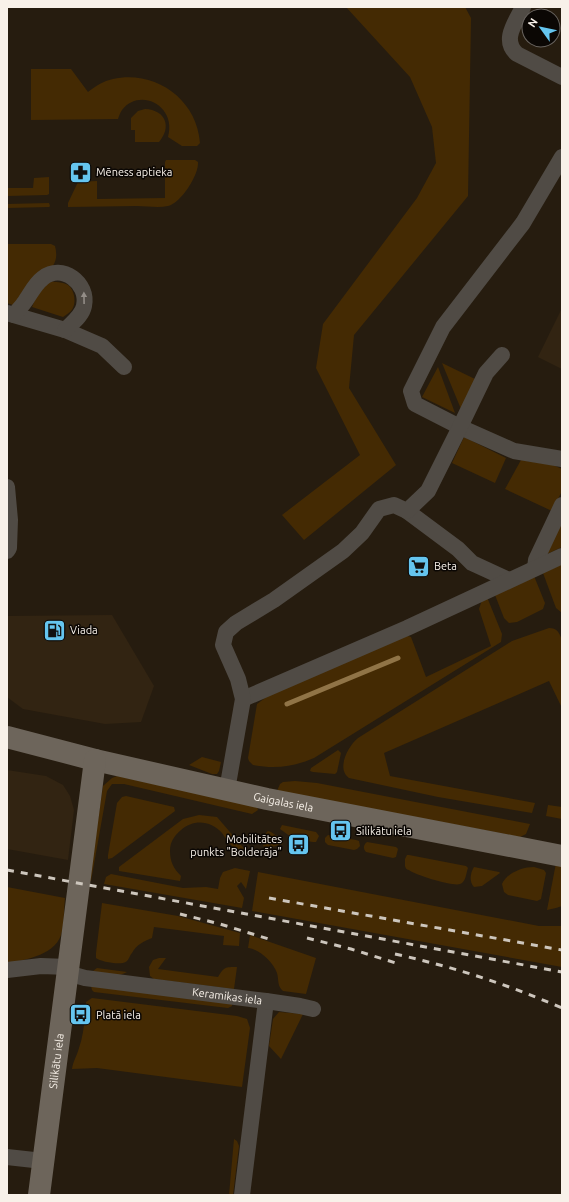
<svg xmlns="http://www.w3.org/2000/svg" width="569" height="1202" viewBox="0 0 569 1202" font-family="Ubuntu,sans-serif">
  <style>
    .built { fill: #322412 }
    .green { fill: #442a03 }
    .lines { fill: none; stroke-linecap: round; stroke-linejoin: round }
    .stream { stroke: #907447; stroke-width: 5 }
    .street { stroke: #504b45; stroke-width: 16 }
    .secondary { stroke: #6d655b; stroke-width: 22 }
    .rail { stroke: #cdc6bd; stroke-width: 3; stroke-dasharray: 7 7; stroke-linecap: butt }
    .oneway { fill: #938d87 }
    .labels { text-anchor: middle; stroke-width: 3; stroke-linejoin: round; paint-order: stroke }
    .poi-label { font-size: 11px; fill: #f8f1e9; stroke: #0b0704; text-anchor: start }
    .street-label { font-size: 11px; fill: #f8f1e9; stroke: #0b0704 }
  </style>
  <rect width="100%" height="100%" fill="#261c0f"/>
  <g class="built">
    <polygon points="562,308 562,369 538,357"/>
    <polygon points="112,615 154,686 141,722 105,724 23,709 7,697 7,616"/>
    <polygon points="7,770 46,776 63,785 70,796 74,810 68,860 7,849"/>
  </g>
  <g class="green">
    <polygon points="346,7 465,7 471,18 468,196 354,335 349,388 396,465 304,540 282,515 360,455 316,368 323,324 417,198 436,163 432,127 410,77"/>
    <path d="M31 69H71L88 92C96 86 103 81 113 79 155 70 197 99 200 143L197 146H182L168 137C177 106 140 87 122 110 120 113 119 116 118 119L31 120Z"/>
    <path d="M145 109C166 110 172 127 159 142H135V130H131V118L138 111Z"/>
    <path d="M166 160H195L198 162C199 175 181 203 168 206 158 208 147 206 137 206 114 206 91 207 68 207V203L78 182 97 181V199L165 198V162Z"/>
    <polygon points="49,177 49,194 47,195 7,196 7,188 33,188 34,178"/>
    <polygon points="49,203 50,206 49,207 7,208 7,204"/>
    <path d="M7 244H51L55 246C57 254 57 261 52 267L13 305 7 303Z"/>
    <path d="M49 281C55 282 63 282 68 285 75 290 77 305 71 311 69 313 66 315 63 317L32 307 39 290Z"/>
    <polygon points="442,363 475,379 461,409"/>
    <polygon points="438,367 455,413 422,397"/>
    <polygon points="464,437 506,458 495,483 452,463"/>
    <polygon points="521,460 553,465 562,469 562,491 552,511 505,489"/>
    <polygon points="562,523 562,547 543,556"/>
    <polygon points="562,564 562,613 556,608 543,573"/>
    <polygon points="534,576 545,603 543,609 517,622 509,623 504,618 495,595"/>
    <path d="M487 597 502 634 501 642 314 758C293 767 275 769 253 765L249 761 248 758 257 704 269 695 405 635 411 637 426 677 491 646 479 609 482 600Z"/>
    <path d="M549 628C557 628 559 632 562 640V708L549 681 384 753 390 776 535 803 532 813 438 797 349 778C336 769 348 746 358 738L512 641Z"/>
    <polygon points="338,750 341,753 337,772 335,774 313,772 310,771 311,768"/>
    <polygon points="202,757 221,762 219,771 217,774 212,774 189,765"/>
    <polygon points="117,776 257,807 258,810 252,814 124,784 112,784 107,791 91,881 89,881 103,786 112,778"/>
    <polygon points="295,781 317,783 530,824 526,834 520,837 277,791 280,784 283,782"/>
    <polygon points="126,796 174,807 175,811 112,858 108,859 108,855 117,803 122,797"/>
    <polygon points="548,805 562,807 562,819 546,816"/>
    <path d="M199 815 217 817 248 853 253 849V855C245 854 237 852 231 845 228 842 225 837 222 833 211 820 193 819 181 830 174 836 170 842 170 851 170 862 174 869 181 876L180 881 119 871V867L183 819Z"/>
    <polygon points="282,825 316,832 319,836 316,842 313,842 294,839 280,829"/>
    <polygon points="268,831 271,832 283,840 283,844 268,848 263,846 265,834"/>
    <polygon points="328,835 356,840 359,841 360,846 357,849 354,850 328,845 325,842 325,838"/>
    <path d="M367 842 396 847 398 849 396 857 393 858 366 852C363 849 363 845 367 842Z"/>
    <path d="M407 855H409L466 866 468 868C466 873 466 882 460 884 454 887 415 875 409 870 406 869 406 869 405 866V859Z"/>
    <polygon points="556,863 562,864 562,906 556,908 547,910"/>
    <path d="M474 867 499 872 500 873 482 886 474 887C469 882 470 873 474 867Z"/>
    <path d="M534 867 544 870 546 873 541 899 537 901 508 895 504 892 502 884C507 873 522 867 534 867Z"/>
    <polygon points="235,868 250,871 246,889 241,882 237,886 244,898 242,908 104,884 106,877 111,874 183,888 206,887 218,889 220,878 223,872"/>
    <polygon points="258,872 539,926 562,926 562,967 252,911"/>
    <path d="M7 887 65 898C64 908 64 922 62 931 58 955 26 959 7 964Z"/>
    <path d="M102 903 178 916 240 933 239 946 223 945 224 936 154 927 152 938C144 941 136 945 132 953 130 955 129 959 127 961 123 966 101 962 96 958V953Z"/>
    <path d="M250 935 316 958 306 994 283 991C277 986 279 980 277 973 273 962 259 949 248 948Z"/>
    <path d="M159 958H166L158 969 218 977C224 967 225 967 237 967L234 989 154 979 150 976 149 967 153 960Z"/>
    <path d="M97 968 127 972C118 978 103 973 93 971Z"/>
    <polygon points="91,986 232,1004 232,1006 228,1008 94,992 92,990"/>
    <path d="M92 998 237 1016 247 1019 250 1028 242 1087 97 1068 72 1069C73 1061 77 1056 79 1048 84 1034 85 1017 86 1002Z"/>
    <polygon points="279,1012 303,1014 281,1059 269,1046 273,1019"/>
    <polygon points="234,1139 237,1141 239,1146 233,1195 229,1195"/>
  </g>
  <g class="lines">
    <polyline class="stream" points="287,704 398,658"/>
    <g class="street">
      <path d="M523 7C516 22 501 40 517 54L562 77"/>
      <polyline points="562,157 523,223 443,327 411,391 415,404 460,427 514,451 562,459"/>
      <polyline points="7,313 65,330 102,346 124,367"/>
      <path d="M14 315C18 310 23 305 26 300 31 293 35 284 43 278 62 263 89 283 84 306 82 316 72 323 65 330"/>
      <polyline points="7,487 10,520 9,548 7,551"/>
      <polyline points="407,511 458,549 472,563 509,580"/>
      <polyline points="535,568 536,560 562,505"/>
      <polyline points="243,699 407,628 562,556"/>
      <polyline points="227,790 243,699 238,679 223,645 226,632 236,623 274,600 343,551 362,533 379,509 394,505 407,511 428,491 460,427 486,373 502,355"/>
      <polyline points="7,970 41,966 68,967"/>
      <path id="s1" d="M67 973 85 978 266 1001 242 1195"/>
      <polyline points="266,1001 300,1006 313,1009"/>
      <polyline points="7,1157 43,1161"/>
    </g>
    <g class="secondary">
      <path id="s2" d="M7 737 95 760 267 799 562 856"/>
      <path id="s3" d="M39 1195 95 760"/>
    </g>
    <g class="rail">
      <polyline points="7,870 562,972"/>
      <polyline points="269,898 562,950"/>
      <polyline points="180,914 220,924 272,940"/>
      <polyline points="307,938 351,949 399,964"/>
      <path d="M395 954C454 967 506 984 562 1008"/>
    </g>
  </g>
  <defs><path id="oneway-solid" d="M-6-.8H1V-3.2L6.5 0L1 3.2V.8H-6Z"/></defs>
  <use class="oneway" href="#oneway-solid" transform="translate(84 298) rotate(-91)"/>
  <defs>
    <symbol id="pharmacy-square" viewBox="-11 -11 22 22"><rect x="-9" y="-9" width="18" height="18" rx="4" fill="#65c5ef" stroke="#0b0704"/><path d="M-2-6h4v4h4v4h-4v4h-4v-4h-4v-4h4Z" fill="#111"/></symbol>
    <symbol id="supermarket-square" viewBox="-11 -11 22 22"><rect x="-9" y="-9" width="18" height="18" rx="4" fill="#65c5ef" stroke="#0b0704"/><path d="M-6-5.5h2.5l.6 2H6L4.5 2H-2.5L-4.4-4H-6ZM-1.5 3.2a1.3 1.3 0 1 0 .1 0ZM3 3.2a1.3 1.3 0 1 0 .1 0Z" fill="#111"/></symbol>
    <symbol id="fuel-square" viewBox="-11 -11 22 22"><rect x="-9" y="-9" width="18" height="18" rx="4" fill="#65c5ef" stroke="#0b0704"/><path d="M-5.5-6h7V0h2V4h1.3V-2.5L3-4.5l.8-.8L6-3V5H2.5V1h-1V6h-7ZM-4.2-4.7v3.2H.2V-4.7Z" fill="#111"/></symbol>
    <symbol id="bus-square" viewBox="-11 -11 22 22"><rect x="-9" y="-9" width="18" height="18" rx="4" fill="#65c5ef" stroke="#0b0704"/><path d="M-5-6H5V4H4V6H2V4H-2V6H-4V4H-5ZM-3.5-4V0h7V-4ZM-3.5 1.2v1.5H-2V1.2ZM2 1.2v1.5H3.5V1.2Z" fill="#111"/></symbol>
  </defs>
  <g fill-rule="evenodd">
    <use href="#pharmacy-square" x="68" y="160" width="25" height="25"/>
    <use href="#supermarket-square" x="406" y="554" width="25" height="25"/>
    <use href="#fuel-square" x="42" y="618" width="25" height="25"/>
    <use href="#bus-square" x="328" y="818" width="25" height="25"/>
    <use href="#bus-square" x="286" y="832" width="25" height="25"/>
    <use href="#bus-square" x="68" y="1002" width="25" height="25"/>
  </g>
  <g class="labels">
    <g class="poi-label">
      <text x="96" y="176">Mēness aptieka</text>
      <text x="434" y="570">Beta</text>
      <text x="70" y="634">Viada</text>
      <text x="356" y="835">Silikātu iela</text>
      <text x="282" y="843" text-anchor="end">Mobilitātes<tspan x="282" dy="13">punkts "Bolderāja"</tspan></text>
      <text x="96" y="1019">Platā iela</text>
    </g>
    <g class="street-label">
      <text dy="4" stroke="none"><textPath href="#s2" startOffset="284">Gaigalas iela</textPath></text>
      <text dy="4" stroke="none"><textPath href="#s1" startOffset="162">Keramikas iela</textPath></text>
      <text dy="4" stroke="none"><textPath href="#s3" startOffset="135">Silikātu iela</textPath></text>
    </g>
  </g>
  <rect width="569" height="1202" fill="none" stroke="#f8f1e9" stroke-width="16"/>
  <g transform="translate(541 28) rotate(303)"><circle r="19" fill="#0b0704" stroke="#6a6560"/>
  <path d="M0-3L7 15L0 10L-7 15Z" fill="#65c5ef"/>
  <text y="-6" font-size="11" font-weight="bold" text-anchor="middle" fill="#f8f1e9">N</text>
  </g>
</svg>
